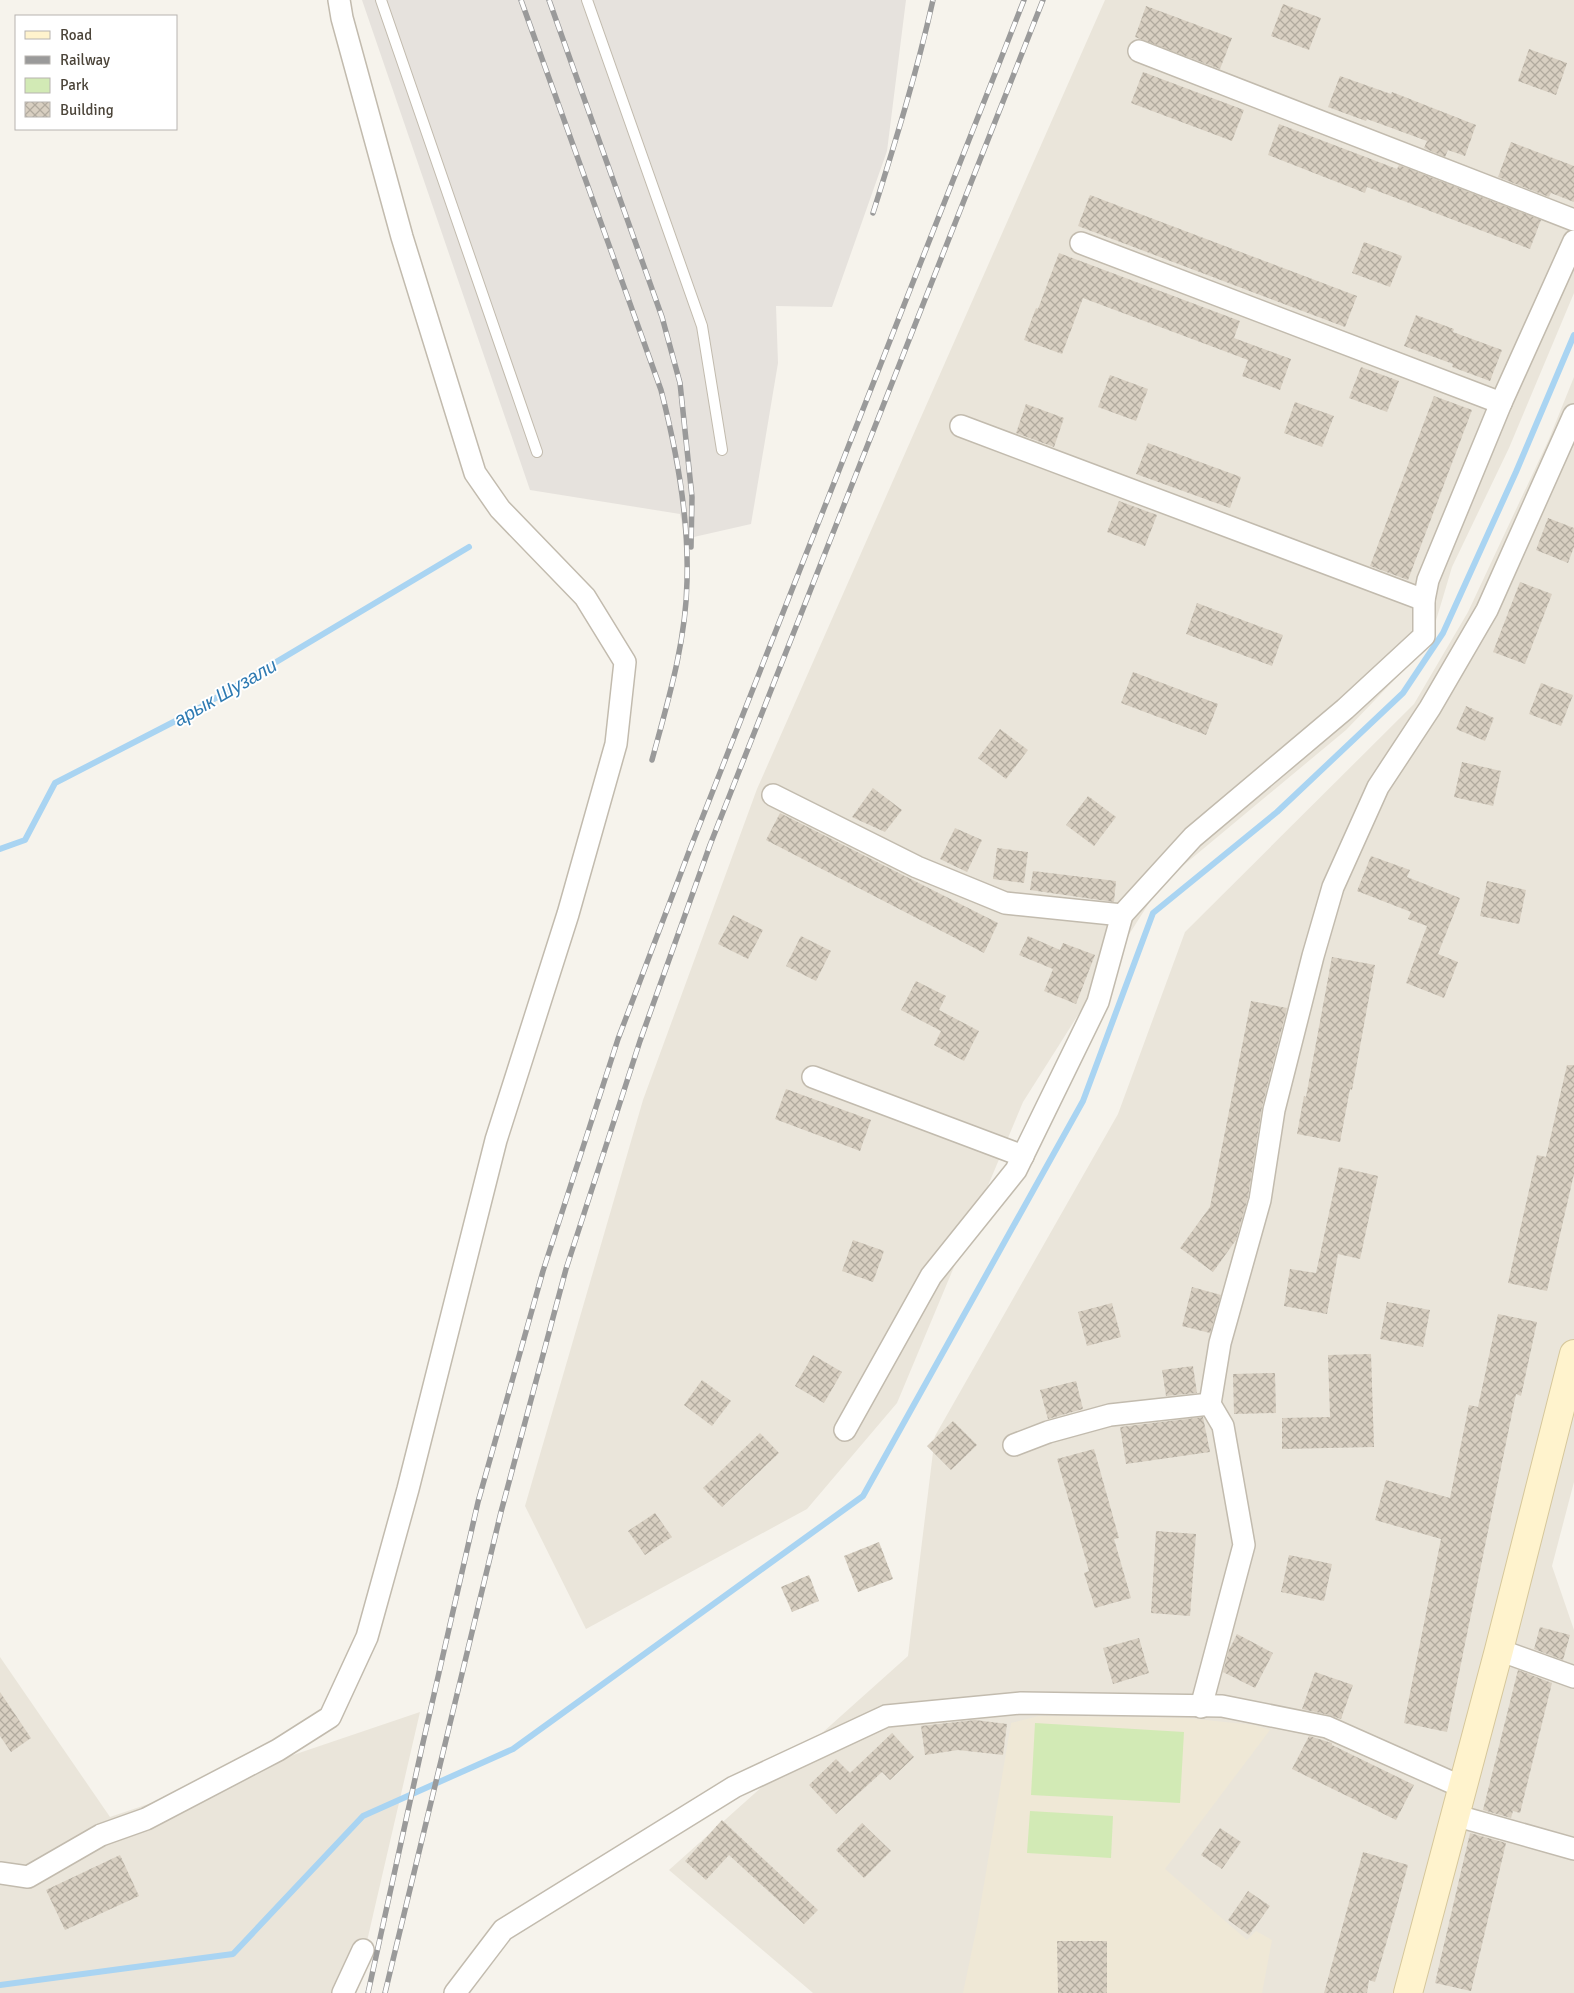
<svg xmlns="http://www.w3.org/2000/svg" width="1574" height="1993" viewBox="0 0 1574 1993" font-family="Signika,sans-serif">
  <style>
    .residential { fill: #eae5da }
    .industrial { fill: #e6e2dd }
    .education { fill: #efe8d6 }
    .green { fill: #d2eab5 }
    .lines { fill: none; stroke-linecap: round; stroke-linejoin: round }
    .stream { stroke: #a9d4f2; stroke-width: 6 }
    .building { fill: url(#building-cross-hatch) }
    .lane-casing { stroke: #c2bbae; stroke-width: 12 }
    .street-casing { stroke: #c2bbae; stroke-width: 24 }
    .secondary-casing { stroke: #d6c79b; stroke-width: 30 }
    .lane { stroke: #fff; stroke-width: 10 }
    .street { stroke: #fff; stroke-width: 21 }
    .secondary { stroke: #fff3cd; stroke-width: 28 }
    .rail-casing { stroke: #9a9a9a; stroke-width: 5.5 }
    .rail { stroke: #fff; stroke-width: 4; stroke-dasharray: 11; stroke-linecap: butt }
    .labels { text-anchor: middle; stroke-width: 4; stroke-linejoin: round; paint-order: stroke }
    .water-label { font-size: 19px; font-style: italic; fill: #2e7ab2; stroke: #fff }
  </style>
  <defs>
    <pattern id="building-cross-hatch" width="8" height="8" patternUnits="userSpaceOnUse" patternTransform="scale(1.25)"><rect width="8" height="8" fill="#d8cfc1"/><path d="M0 0l8 8M0 8l8-8" fill="none" stroke="#b1aa9e"/></pattern>
  </defs>
  <rect width="100%" height="100%" fill="#f6f3ec"/>
  <g class="residential">
    <polygon points="1105,0 1574,0 1574,293 1509,448 1452,567 1429,644 1346,730 1161,884 1023,1102 897,1403 807,1509 586,1629 525,1506 643,1100 757,789"/>
    <polygon points="1574,377 1574,1482 1552,1566 1574,1630 1574,1993 813,1993 669,1870 908,1656 935,1436 1118,1114 1185,932 1414,704 1468,612 1549,439"/>
    <polygon points="0,1657 110,1817 420,1712 355,1993 0,1993"/>
  </g>
  <polygon class="industrial" points="362,0 906,0 887,151 832,307 776,306 778,363 751,524 685,539 680,514 530,490"/>
  <polygon class="education" points="1039,1716 1186,1718 1254,1725 1270,1730 1165,1869 1247,1940 1256,1931 1272,1940 1262,1993 963,1993 977,1926 1011,1723"/>
  <g class="green">
    <polygon points="1035,1723 1184,1732 1180,1803 1031,1795"/>
    <polygon points="1030,1811 1113,1816 1111,1858 1027,1853"/>
  </g>
  <g class="lines">
    <g class="stream">
      <polyline points="0,849 25,840 55,783 189,714 469,547"/>
      <polyline points="0,1985 233,1954 363,1816 513,1749 863,1496 1083,1101 1153,913 1277,812 1403,693 1443,633 1516,472 1574,335"/>
    </g>
  </g>
  <g class="building">
    <polygon points="1283,4 1321,18 1309,50 1271,36"/>
    <polygon points="1146,6 1232,38 1220,69 1135,37"/>
    <polygon points="1529,49 1567,63 1556,95 1518,81"/>
    <polygon points="1143,72 1244,110 1232,141 1131,103"/>
    <polygon points="1340,76 1391,94 1392,92 1476,125 1465,156 1448,150 1445,157 1424,148 1427,141 1367,119 1366,121 1328,107"/>
    <polygon points="1279,124 1397,169 1399,165 1541,220 1530,249 1367,187 1365,193 1268,155"/>
    <polygon points="1511,142 1574,166 1574,202 1551,193 1549,197 1498,177"/>
    <polygon points="1090,195 1357,296 1345,327 1078,226"/>
    <polygon points="1364,242 1402,256 1390,287 1352,273"/>
    <polygon points="1059,253 1240,321 1234,338 1291,359 1280,390 1242,376 1248,360 1083,298 1062,354 1024,340 1036,308 1038,309"/>
    <polygon points="1416,315 1454,329 1453,332 1502,350 1490,381 1452,367 1453,364 1404,346"/>
    <polygon points="1361,367 1399,381 1387,412 1349,398"/>
    <polygon points="1110,375 1148,389 1136,421 1098,407"/>
    <polygon points="1434,396 1472,410 1408,580 1370,566"/>
    <polygon points="1295,402 1334,416 1322,447 1284,433"/>
    <polygon points="1026,404 1064,418 1054,447 1016,433"/>
    <polygon points="1148,443 1241,477 1230,508 1136,474"/>
    <polygon points="1119,501 1157,515 1145,546 1107,532"/>
    <polygon points="1548,518 1574,528 1574,547 1568,563 1536,550"/>
    <polygon points="1520,582 1552,594 1525,664 1493,652"/>
    <polygon points="1197,603 1283,635 1272,666 1186,634"/>
    <polygon points="1133,672 1218,704 1206,735 1121,703"/>
    <polygon points="1541,683 1573,695 1561,726 1529,714"/>
    <polygon points="1466,706 1494,718 1485,741 1456,729"/>
    <polygon points="1000,729 1028,750 1006,779 978,758"/>
    <polygon points="1462,762 1501,771 1493,806 1454,797"/>
    <polygon points="873,788 902,810 885,832 852,817"/>
    <polygon points="1088,796 1116,817 1094,846 1066,825"/>
    <polygon points="780,813 998,923 984,953 766,840"/>
    <polygon points="955,828 982,840 967,872 940,859"/>
    <polygon points="997,848 1028,852 1024,883 993,879"/>
    <polygon points="1371,856 1410,870 1407,877 1460,898 1438,954 1458,962 1444,998 1406,983 1427,926 1408,919 1411,912 1357,891"/>
    <polygon points="1033,871 1116,881 1114,902 1030,890"/>
    <polygon points="1487,881 1526,890 1519,924 1480,916"/>
    <polygon points="733,915 763,930 748,959 718,944"/>
    <polygon points="801,936 831,951 816,981 786,966"/>
    <polygon points="1028,936 1060,950 1063,943 1095,955 1076,1004 1044,991 1053,969 1019,955"/>
    <polygon points="1332,957 1375,965 1352,1090 1350,1089 1340,1142 1297,1134 1304,1096 1306,1097"/>
    <polygon points="916,981 946,996 939,1010 979,1031 964,1061 934,1045 941,1031 901,1010"/>
    <polygon points="1251,1001 1287,1008 1262,1107 1248,1197 1236,1240 1213,1272 1180,1248 1210,1207"/>
    <polygon points="1567,1065 1574,1065 1574,1174 1547,1291 1508,1283 1537,1155 1546,1157"/>
    <polygon points="786,1089 871,1120 860,1151 775,1119"/>
    <polygon points="1339,1167 1378,1176 1360,1259 1338,1254 1327,1314 1284,1306 1290,1269 1316,1273"/>
    <polygon points="853,1240 884,1251 873,1282 842,1271"/>
    <polygon points="1192,1287 1221,1295 1210,1333 1182,1326"/>
    <polygon points="1387,1302 1430,1310 1423,1347 1380,1339"/>
    <polygon points="1112,1303 1121,1337 1087,1346 1078,1312"/>
    <polygon points="1498,1314 1537,1322 1521,1396 1516,1394 1447,1732 1404,1723 1441,1539 1375,1520 1386,1480 1450,1498 1469,1405 1478,1407"/>
    <polygon points="1371,1354 1374,1447 1282,1449 1282,1418 1330,1417 1328,1355"/>
    <polygon points="813,1355 842,1372 824,1403 795,1386"/>
    <polygon points="1193,1366 1197,1393 1166,1396 1162,1370"/>
    <polygon points="1275,1373 1276,1413 1234,1414 1233,1374"/>
    <polygon points="702,1380 731,1401 712,1426 684,1405"/>
    <polygon points="1076,1381 1083,1409 1048,1419 1040,1390"/>
    <polygon points="1203,1417 1210,1452 1126,1464 1120,1427"/>
    <polygon points="953,1421 977,1445 951,1470 927,1446"/>
    <polygon points="760,1433 779,1453 722,1507 703,1488"/>
    <polygon points="1094,1449 1119,1538 1114,1539 1131,1598 1095,1608 1084,1573 1089,1571 1057,1459"/>
    <polygon points="655,1513 672,1537 645,1555 628,1531"/>
    <polygon points="1156,1531 1196,1534 1190,1616 1151,1613"/>
    <polygon points="879,1542 893,1579 858,1592 844,1556"/>
    <polygon points="1289,1555 1332,1564 1324,1601 1281,1592"/>
    <polygon points="809,1575 819,1601 792,1612 781,1587"/>
    <polygon points="1540,1627 1570,1635 1563,1660 1534,1649"/>
    <polygon points="1237,1634 1273,1653 1255,1688 1223,1672 1229,1650"/>
    <polygon points="1139,1638 1149,1673 1113,1684 1103,1648"/>
    <polygon points="1518,1670 1552,1683 1520,1813 1513,1811 1511,1818 1483,1810"/>
    <polygon points="1315,1672 1353,1685 1341,1719 1329,1715 1302,1709"/>
    <polygon points="0,1692 31,1738 11,1752 0,1736"/>
    <polygon points="975,1720 1007,1724 1003,1755 958,1750 925,1755 921,1726"/>
    <polygon points="892,1733 914,1757 890,1780 882,1772 836,1814 809,1785 836,1759 850,1773"/>
    <polygon points="1309,1736 1332,1743 1332,1745 1414,1785 1396,1820 1292,1769"/>
    <polygon points="722,1820 818,1910 804,1924 729,1855 706,1880 685,1861"/>
    <polygon points="862,1823 891,1851 864,1878 836,1850"/>
    <polygon points="1220,1828 1241,1842 1222,1869 1201,1855"/>
    <polygon points="1470,1833 1506,1843 1471,1991 1435,1983"/>
    <polygon points="1363,1852 1408,1865 1397,1906 1375,1982 1369,1980 1367,1993 1324,1993"/>
    <polygon points="120,1855 139,1896 65,1930 46,1890"/>
    <polygon points="1248,1891 1270,1906 1249,1935 1228,1920"/>
    <polygon points="1057,1941 1107,1941 1107,1993 1058,1993"/>
  </g>
  <g class="lines">
    <defs>
      <g id="lane">
        <polyline points="381,0 537,452"/>
        <polyline points="587,0 702,326 722,450"/>
      </g>
      <g id="street">
        <polyline points="1139,51 1574,220"/>
        <polyline points="1081,243 1501,403"/>
        <polyline points="961,426 1424,600"/>
        <polyline points="773,795 917,867 1005,903 1122,915"/>
        <polyline points="813,1077 1023,1156"/>
        <polyline points="845,1430 931,1276 1016,1170 1098,1002 1122,915 1193,837 1345,709 1424,636 1424,600 1428,580 1501,403 1574,241"/>
        <polyline points="1014,1445 1048,1432 1110,1415 1210,1404"/>
        <polyline points="1499,1650 1574,1677"/>
        <polyline points="1201,1707 1244,1545 1223,1426 1210,1404 1220,1343 1260,1200 1274,1110 1313,956 1333,887 1378,787 1430,708 1487,610 1574,415"/>
        <polyline points="1454,1815 1574,1849"/>
        <polyline points="0,1873 28,1877 101,1835 146,1819 278,1750 330,1717 367,1637 408,1489 496,1140 568,914 616,744 625,662 585,597 500,509 475,473 402,237 342,18 339,0"/>
        <polyline points="343,1993 363,1950"/>
        <polyline points="455,1993 503,1930 734,1787 886,1716 1021,1703 1222,1706 1327,1727 1462,1787"/>
      </g>
      <polyline id="secondary" points="1408,1993 1499,1650 1574,1354"/>
    </defs>
    <use href="#lane" class="lane-casing"/>
    <use href="#street" class="street-casing"/>
    <use href="#secondary" class="secondary-casing"/>
    <use href="#lane" class="lane"/>
    <use href="#street" class="street"/>
    <use href="#secondary" class="secondary"/>
    <defs>
      <g id="rail">
        <path d="M521 0 661 390C677 452 689 517 687 581 686 642 668 701 652 760"/>
        <polyline points="549,0 662,317 680,383 692,497 691,547"/>
        <path d="M873 213C895 143 917 72 933 0"/>
        <polyline points="368,1993 422,1747 478,1502 543,1271 618,1039 690,849 1024,0"/>
        <polyline points="385,1993 501,1512 566,1269 640,1041 710,845 1043,0"/>
      </g>
    </defs>
    <use href="#rail" class="rail-casing"/>
    <use href="#rail" class="rail"/>
  </g>
  <g class="labels">
    <g class="water-label">
      <text transform="translate(225 692) rotate(-30)" y="7">арык Шузали</text>
    </g>
  </g>
  <rect x="15" y="15" width="162" height="115" fill="#ffffff" stroke="#b7b4b0"/>
  <rect x="25" y="31" width="25" height="8" fill="#fff3cd" stroke="#b7b4b0"/>
  <text x="60" y="40" font-size="15" fill="#4b4439">Road</text>
  <rect x="25" y="56" width="25" height="8" fill="#9a9a9a" stroke="#b7b4b0"/>
  <text x="60" y="65" font-size="15" fill="#4b4439">Railway</text>
  <rect x="25" y="78" width="25" height="15" fill="#d2eab5" stroke="#b7b4b0"/>
  <text x="60" y="90" font-size="15" fill="#4b4439">Park</text>
  <rect x="25" y="102" width="25" height="15" fill="url(#building-cross-hatch)" stroke="#b7b4b0"/>
  <text x="60" y="115" font-size="15" fill="#4b4439">Building</text>
</svg>
